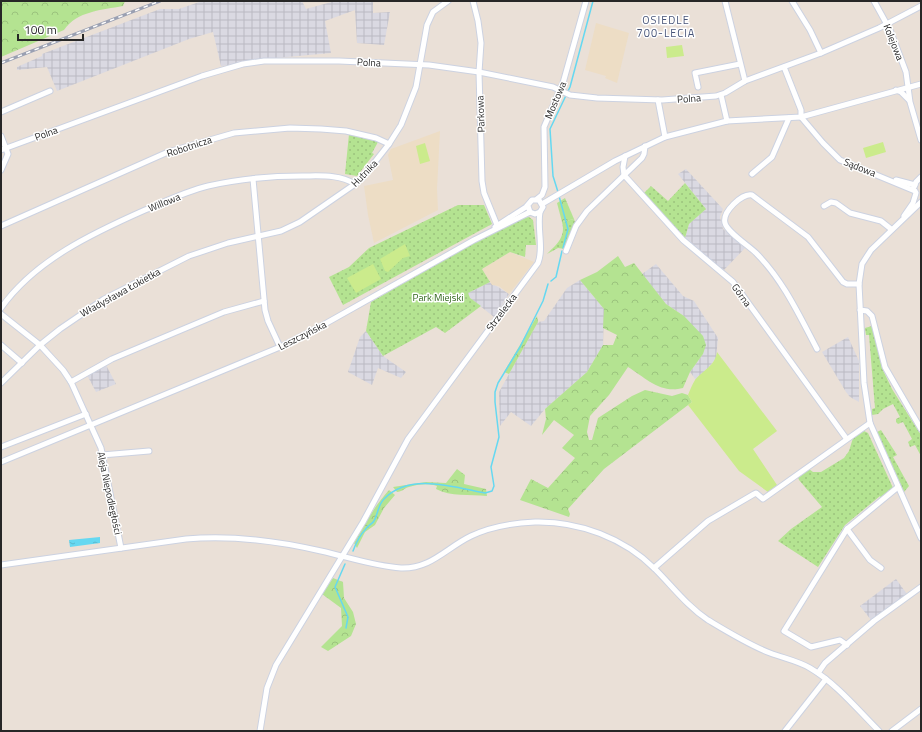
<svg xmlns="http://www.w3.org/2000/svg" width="922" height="732" viewBox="0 0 922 732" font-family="'Titillium Web',sans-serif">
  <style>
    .industrial { fill: url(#industrial-grid) }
    .education { fill: #edddc5 }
    .green { fill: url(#green-dots) }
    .forest { fill: url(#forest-crowns) }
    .pitch { fill: #cbeb8c }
    .water { fill: url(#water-ripples) }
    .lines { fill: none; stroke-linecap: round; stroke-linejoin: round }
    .stream { stroke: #65d8f1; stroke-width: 1.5 }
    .minor-casing { stroke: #ccd2e1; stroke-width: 7 }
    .minor { stroke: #fff; stroke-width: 5 }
    .rail-casing { stroke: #9aa0b2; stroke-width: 3 }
    .rail { stroke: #fff; stroke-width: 1.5; stroke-dasharray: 4.5; stroke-linecap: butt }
    .labels { text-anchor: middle; stroke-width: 3; stroke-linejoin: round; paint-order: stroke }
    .street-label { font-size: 10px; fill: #272727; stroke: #fff }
    .park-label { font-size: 10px; fill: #2d6417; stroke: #fff }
    .neighbourhood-label { font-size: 11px; letter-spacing: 1px; fill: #475478; stroke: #fff }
  </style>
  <defs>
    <pattern id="industrial-grid" width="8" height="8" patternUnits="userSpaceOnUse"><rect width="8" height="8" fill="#dad9e2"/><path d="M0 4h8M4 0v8" fill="none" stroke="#bbbac2"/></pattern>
    <pattern id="green-dots" width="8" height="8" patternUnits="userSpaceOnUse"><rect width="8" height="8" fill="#b4e391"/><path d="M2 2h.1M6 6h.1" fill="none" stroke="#9bc37d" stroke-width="1.8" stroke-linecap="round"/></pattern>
    <pattern id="forest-crowns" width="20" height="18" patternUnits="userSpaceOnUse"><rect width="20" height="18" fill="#b4e391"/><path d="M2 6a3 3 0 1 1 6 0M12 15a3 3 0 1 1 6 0" fill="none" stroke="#9bc37d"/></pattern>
    <pattern id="water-ripples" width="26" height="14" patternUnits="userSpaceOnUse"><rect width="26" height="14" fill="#65d8f1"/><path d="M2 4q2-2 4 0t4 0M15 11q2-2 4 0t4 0" fill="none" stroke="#58b9cf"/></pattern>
  </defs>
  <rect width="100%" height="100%" fill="#eae0d7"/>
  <g class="industrial">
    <polygon points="202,1 302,1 306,9 335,1 373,1 373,13 390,12 384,45 357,43 355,10 325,21 331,53 276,58 221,66 213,32 189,39 57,91 47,67 17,70 17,67 42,56 42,54 160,9 179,9"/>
    <polygon points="686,169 723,209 720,217 723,229 745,248 724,270 697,250 685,238 689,224 706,209 678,174"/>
    <polygon points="656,264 683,296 694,301 718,338 716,358 706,371 696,380 690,372 703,354 684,316 666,304 642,274"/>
    <polygon points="580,280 604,309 603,345 587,372 545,409 531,426 511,412 500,426 499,392 538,322 544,321 567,288"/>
    <polygon points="490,282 509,294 494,317 470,298 468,293"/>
    <polygon points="366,331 383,356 406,372 401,378 378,368 372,385 348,372 360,337"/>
    <polygon points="848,337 859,361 859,402 850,397 846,392 822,352"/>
    <polygon points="106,365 116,384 96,392 87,375"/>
    <polygon points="896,579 907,594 871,620 860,606"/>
  </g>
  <g class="education">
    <polygon points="596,23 629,33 617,83 605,78 606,76 585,70"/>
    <polygon points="440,131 437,189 438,210 374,243 368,215 364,186 393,180 388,155 391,149"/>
    <polygon points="510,252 534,262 509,294 499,286 492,285 482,269"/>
  </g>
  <g class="green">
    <polygon points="349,134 378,142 372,153 374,154 357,176 345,174"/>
    <polygon points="685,183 706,209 689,224 685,238 644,193 651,186 668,201"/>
    <polygon points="458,205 484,205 492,224 343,305 329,277 349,267 369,248"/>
    <polygon points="529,217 533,220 536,245 526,245 525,257 510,252 482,269 490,282 468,293 470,298 481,306 445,333 436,327 383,356 366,331 371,302 475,242 523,218"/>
    <path d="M574 219 575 222 565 249 558 248 547 254C557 244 566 237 562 222Z"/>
    <polygon points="872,326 882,368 892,389 921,435 921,456 915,445 910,447 908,442 912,439 903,422 898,424 896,422 896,419 900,417 893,404 883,409 878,414 872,415 872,409 875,408 869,335 866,335 865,328"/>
    <polygon points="881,430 897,455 893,457 909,486 904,492 877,432"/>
    <polygon points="864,431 868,433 893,488 881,498 880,496 845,525 818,567 778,541 791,529 822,507 799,480 798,476 809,469 813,472 821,472 844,458 849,451 853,438"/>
  </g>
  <g class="forest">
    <path d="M1 1H125L123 6C102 10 77 11 64 30L1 57Z"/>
    <polygon points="565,198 574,219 562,222 557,203"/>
    <path d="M618 256 625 267 634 263 666 304 684 316 703 336 706 345 703 354 690 372 683 388C660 394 646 378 628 367L609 395 590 416 587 432 589 440H592L598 418 632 396 645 390 672 396 682 393 688 395 692 402 604 469 568 509 570 514 569 517 520 500 531 479 548 488 575 458 562 448 574 435 554 420 542 435 546 419 545 409 587 372 603 345H613L617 335 603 328 604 309 580 280 597 272Z"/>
    <polygon points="537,316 538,322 509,374 504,372"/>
    <path d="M457 469 465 475 464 484 486 489 487 496C469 494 451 497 436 489L437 486C430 483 417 484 409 487 404 488 402 492 397 492L393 487 426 482 446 483Z"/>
    <path d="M389 490 395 495 384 508 375 525 365 532 357 548 354 543C363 525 375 506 389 490Z"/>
    <polygon points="333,578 343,582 344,598 353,612 356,624 351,636 328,651 321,647 342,626 341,608 322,594"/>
  </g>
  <g class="pitch">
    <polygon points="682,45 684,56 667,58 666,47"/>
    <polygon points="883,142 886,152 866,158 863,148"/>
    <polygon points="425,143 430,161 420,164 416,146"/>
    <polygon points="405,244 410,256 403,258 388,272 385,271 380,259"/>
    <polygon points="373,264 381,279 356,293 347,278"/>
    <path d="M717 352 777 431 753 449 777 485 768 492 739 471 688 405 692 402 688 395C690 390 692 385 695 380 703 370 715 366 717 352Z"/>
  </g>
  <polygon class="water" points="100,537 100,543 70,547 69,540"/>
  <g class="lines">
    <g class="stream">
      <polyline points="558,192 553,176 550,129 570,87 593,1"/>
      <polyline points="559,196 568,229 563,248"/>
      <polyline points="551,281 556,277 562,251"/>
      <path d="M353 551C356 543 359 536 365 530 367 526 372 524 374 521 378 514 378 505 384 499 409 472 454 487 485 493L492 491 494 486 491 467 499 437 495 402V392L498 383 520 347 543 301 548 284"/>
      <polyline points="345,564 335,587 348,617 346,628"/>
    </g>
    <defs>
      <g id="minor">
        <polyline points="473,1 478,21 481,43 479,72 482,181 484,193 497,225"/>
        <polyline points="725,1 745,81"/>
        <polyline points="792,1 810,30 821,53"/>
        <polyline points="874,1 890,30 906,72 910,102 921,140"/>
        <polyline points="784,67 801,110 801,117"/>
        <polyline points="698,87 695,73 740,64"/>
        <polyline points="896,90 901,92 909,100"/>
        <polyline points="721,95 727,121"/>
        <polyline points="658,100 665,137"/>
        <polyline points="1,112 50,91"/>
        <polyline points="801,117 823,143 840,160 915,191"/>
        <polyline points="1,136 8,154 1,170"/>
        <polyline points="1,150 202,76 243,64 264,61 339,61 429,65 479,72 553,87 570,95 597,98 662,100 716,96 725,93 745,81 821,53 879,28 921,6"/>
        <polyline points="625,156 623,167 624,175 683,240 733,282 846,438"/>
        <polyline points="752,174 772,157 789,118"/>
        <polyline points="253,179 265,310 268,321 280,347"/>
        <polyline points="896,180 915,185"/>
        <polyline points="914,187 916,182 921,177"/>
        <polyline points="537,199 542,195 545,187 544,127 563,83 586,1"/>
        <polyline points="921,202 871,250 862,264 859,284 864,383 870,423 921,538"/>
        <polyline points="542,204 615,161 665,137 727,121 801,117 921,84"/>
        <polyline points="824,206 831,202 836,203 850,213 881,221 891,229"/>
        <polyline points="904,216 913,203 916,193"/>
        <polyline points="1,226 168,152 234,133 290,128 321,129 346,131 376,138 389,144"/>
        <polyline points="495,227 526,207 532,200 539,200 543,207 540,212 535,214 530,212 528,206"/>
        <polyline points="566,251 576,226 587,211 642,158 644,154 645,146"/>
        <path d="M1 308C35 260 93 233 145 210 166 201 187 191 208 186 238 179 271 176 302 176 320 176 339 174 355 184"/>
        <polyline points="860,310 867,311 872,316 885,367 921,429"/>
        <polyline points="1,314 40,345 63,370 71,382 101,448 121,548"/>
        <polyline points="1,345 22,363"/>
        <path d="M817 349C799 315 783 280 756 253 749 246 727 232 725 223 722 212 742 193 752 195L808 237 843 282 847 284H859"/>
        <polyline points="71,382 112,359 224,312 264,301"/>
        <polyline points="1,383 40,345 60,329 104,299 189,256 228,243 281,231 300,222 355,184 363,177 389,144 401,125 416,87 427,25 433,12 448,1"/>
        <polyline points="1,447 86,414"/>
        <polyline points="102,455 149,451"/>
        <polyline points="1,462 280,347 323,325 474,240 530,212"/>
        <path d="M1 565 186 539C231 535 278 541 321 551 348 557 374 566 401 568 431 569 446 548 471 536 490 527 513 523 535 522 579 521 624 538 655 569 673 587 687 606 708 620 728 632 749 645 770 653 783 658 798 661 810 668 837 684 857 709 879 731"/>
        <polyline points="654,568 708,521 754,494 756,493 763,499 870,423"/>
        <polyline points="881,568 870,560 847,529 898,487"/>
        <polyline points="847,645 840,640 811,647 784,631 847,529"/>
        <polyline points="818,673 825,663 874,621 921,587"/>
        <path d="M260 731 267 688 276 665 363 522 408 439 538 263C544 248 537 229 540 212"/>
        <polyline points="785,731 826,679"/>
        <polyline points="892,731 921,709"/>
      </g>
    </defs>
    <use href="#minor" class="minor-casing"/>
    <use href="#minor" class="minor"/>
    <defs>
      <polyline id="rail" points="1,63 160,1"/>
    </defs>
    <use href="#rail" class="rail-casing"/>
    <use href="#rail" class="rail"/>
  </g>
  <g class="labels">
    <g class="street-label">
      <text transform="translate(894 42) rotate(68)" y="4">Kolejowa</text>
      <text transform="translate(369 62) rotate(3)" y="4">Polna</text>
      <text transform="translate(689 98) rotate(-4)" y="4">Polna</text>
      <text transform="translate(555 100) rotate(-67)" y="4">Mostowa</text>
      <text transform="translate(480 114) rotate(-92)" y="4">Parkowa</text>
      <text transform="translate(46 133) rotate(-20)" y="4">Polna</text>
      <text transform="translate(189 146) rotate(-18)" y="4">Robotnicza</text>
      <text transform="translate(860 167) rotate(22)" y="4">Sądowa</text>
      <text transform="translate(364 173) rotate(-46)" y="4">Hutnika</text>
      <text transform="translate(164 202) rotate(-22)" y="4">Willowa</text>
      <text transform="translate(120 292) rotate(-29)" y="4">Władysława Łokietka</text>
      <text transform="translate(742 295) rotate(54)" y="4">Górna</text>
      <text transform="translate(501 312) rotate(-53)" y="4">Strzelecka</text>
      <text transform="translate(302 335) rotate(-27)" y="4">Leszczyńska</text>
      <text transform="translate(110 493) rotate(78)" y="4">Aleja Niepodległości</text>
    </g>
    <g class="park-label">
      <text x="438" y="301">Park Miejski</text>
    </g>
    <g class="neighbourhood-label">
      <text x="666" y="24">OSIEDLE<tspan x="666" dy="13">700-LECIA</tspan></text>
    </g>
  </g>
  <rect width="922" height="732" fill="none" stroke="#272727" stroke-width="4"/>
  <path d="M18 34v6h65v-6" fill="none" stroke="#272727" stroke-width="2"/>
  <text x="24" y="34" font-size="12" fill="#272727" stroke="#ffffff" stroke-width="3" paint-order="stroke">100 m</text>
</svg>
